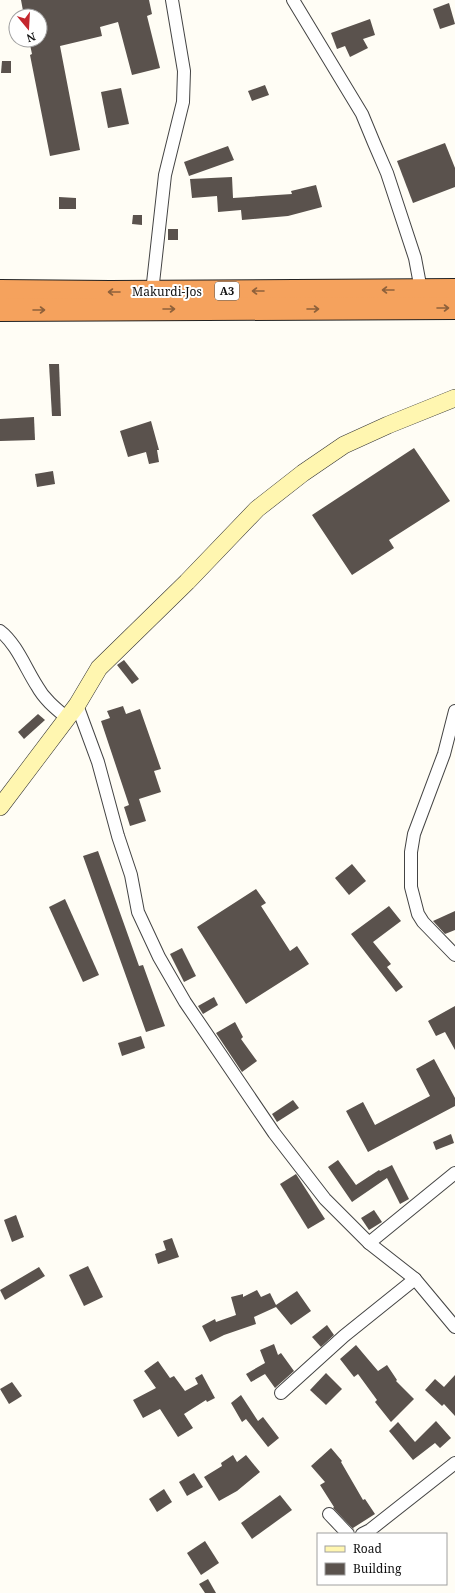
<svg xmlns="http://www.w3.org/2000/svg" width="455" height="1593" viewBox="0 0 455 1593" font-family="'Noto Serif',serif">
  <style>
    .building { fill: #5a524d }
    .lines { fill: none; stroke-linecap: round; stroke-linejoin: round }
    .street-casing { stroke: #444; stroke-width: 14 }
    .secondary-casing { stroke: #333; stroke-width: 18 }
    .highway-casing { stroke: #222; stroke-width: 24 }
    .street { stroke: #fff; stroke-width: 12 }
    .secondary { stroke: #fff6b0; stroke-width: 17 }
    .highway { stroke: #f5a25d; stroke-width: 22 }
    .oneway { stroke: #8e613b }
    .labels { text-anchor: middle; stroke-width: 4; stroke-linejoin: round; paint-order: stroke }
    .shield { fill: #fff; stroke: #585858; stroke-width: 1 }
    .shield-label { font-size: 11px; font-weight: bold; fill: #111 }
    .street-label { font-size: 12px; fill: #111; stroke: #fff }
  </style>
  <rect width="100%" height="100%" fill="#fffdf5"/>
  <g class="building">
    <polygon points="21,0 149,0 152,14 147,16 160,68 132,75 118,22 100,27 102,36 60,46 80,150 50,156 30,55 32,54 29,40 40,40 40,16 24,16"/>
    <polygon points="449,3 455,24 440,29 433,9"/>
    <polygon points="370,19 375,35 363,39 368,48 350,57 345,46 337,49 331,33"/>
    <polygon points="2,61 11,61 11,73 1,73"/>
    <polygon points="265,85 269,95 252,101 248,91"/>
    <polygon points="121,88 129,124 108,128 101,92"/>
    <polygon points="445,143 455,168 455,187 413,203 397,161"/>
    <polygon points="228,146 234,160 189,176 184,162"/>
    <polygon points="232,177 233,198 292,194 291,191 316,185 322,207 288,216 242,220 241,210 218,212 217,196 192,198 190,179"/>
    <polygon points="59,197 76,198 76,209 59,209"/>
    <polygon points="133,215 142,215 142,225 132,224"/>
    <rect x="168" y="229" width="10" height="11"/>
    <polygon points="49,364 59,364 61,416 52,416"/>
    <polygon points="34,417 35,440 0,441 0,419"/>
    <polygon points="151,421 159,450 157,450 159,462 149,464 146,452 128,457 120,431"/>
    <polygon points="414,448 450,501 389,540 394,548 352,575 312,515"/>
    <polygon points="53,471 55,484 37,487 35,474"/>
    <polygon points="124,660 139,679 132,684 117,665"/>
    <polygon points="123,706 126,714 140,709 161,769 154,771 161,792 139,799 146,821 130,826 124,807 129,805 101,721 110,718 107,711"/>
    <polygon points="38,714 45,720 24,739 18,732"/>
    <polygon points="98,851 139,966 143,965 165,1026 146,1032 83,856"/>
    <polygon points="352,864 366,881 349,895 335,878"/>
    <polygon points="256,889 266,903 261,906 290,951 297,946 309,964 246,1004 197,927"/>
    <polygon points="65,899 99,975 83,982 49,907"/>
    <polygon points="389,906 401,921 373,942 391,964 387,967 403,987 396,992 351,934"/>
    <polygon points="455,911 455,930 445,934 433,921"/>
    <polygon points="182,948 196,976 184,982 170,954"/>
    <polygon points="214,997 218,1005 203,1014 198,1006"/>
    <polygon points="455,1006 455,1050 445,1032 436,1036 428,1021"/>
    <polygon points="235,1022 243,1037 241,1039 257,1061 242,1072 216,1033"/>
    <polygon points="141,1036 145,1048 122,1056 118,1043"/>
    <polygon points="434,1059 455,1098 455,1106 368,1152 346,1111 363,1102 375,1125 430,1096 416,1069"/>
    <polygon points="293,1100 299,1108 277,1122 272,1114"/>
    <polygon points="451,1134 454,1143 436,1150 433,1142"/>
    <polygon points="338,1160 356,1185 379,1170 380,1171 392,1165 409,1199 400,1204 387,1178 352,1202 328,1167"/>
    <polygon points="296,1174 325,1219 308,1229 280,1184"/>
    <polygon points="374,1210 382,1222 369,1230 361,1218"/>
    <polygon points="16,1215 24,1237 12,1242 4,1220"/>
    <polygon points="172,1238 179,1257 158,1264 155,1254 166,1250 163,1241"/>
    <polygon points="88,1266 103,1297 84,1306 69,1275"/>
    <polygon points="39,1267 45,1276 5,1300 0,1290"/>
    <polygon points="257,1290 261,1297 270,1293 276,1305 297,1291 311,1311 291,1325 276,1307 254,1317 256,1324 224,1335 210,1342 202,1326 215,1319 216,1322 236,1315 231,1297 243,1294 243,1297"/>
    <polygon points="327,1325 334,1335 321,1347 312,1337"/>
    <polygon points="274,1344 278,1355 281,1353 294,1371 275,1388 265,1374 251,1382 246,1374 265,1363 260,1350"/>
    <polygon points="356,1345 378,1371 387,1365 397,1380 396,1381 414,1399 391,1422 375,1402 377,1400 358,1374 354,1377 340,1359"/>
    <polygon points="158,1361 170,1378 174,1376 185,1391 198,1384 195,1378 202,1374 215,1398 207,1402 206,1400 184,1414 193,1428 178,1437 160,1409 143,1418 133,1400 156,1388 144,1371"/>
    <polygon points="326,1373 342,1389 326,1405 310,1390"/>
    <polygon points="455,1375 455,1416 444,1404 442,1406 425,1390 435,1379 444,1387"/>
    <polygon points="12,1382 22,1396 9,1404 0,1389"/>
    <polygon points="241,1395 258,1421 263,1417 279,1438 268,1447 246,1419 242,1422 231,1403"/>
    <polygon points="436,1421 451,1438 440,1448 435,1443 413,1460 389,1431 398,1422 415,1442"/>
    <polygon points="331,1448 342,1461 341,1462 363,1500 365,1499 375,1514 353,1528 355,1531 333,1508 334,1507 320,1485 325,1482 311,1466"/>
    <polygon points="233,1455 237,1462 246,1455 260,1472 237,1491 219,1501 204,1477 222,1466 221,1463"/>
    <polygon points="194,1473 203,1487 187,1496 179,1482"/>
    <polygon points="164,1489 172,1502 157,1512 149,1499"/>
    <polygon points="280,1495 292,1510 252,1539 241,1523"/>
    <polygon points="205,1541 219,1563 201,1575 187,1553"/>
    <polygon points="208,1579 216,1593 205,1593 199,1584"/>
  </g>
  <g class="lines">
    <defs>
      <g id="street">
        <polyline points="293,0 362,114 374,143 387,173 415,258 421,290"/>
        <polyline points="152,292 165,175 183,102 184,71 172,0"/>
        <path d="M0 631C16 643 26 669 37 686 44 699 55 708 67 718"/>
        <polyline points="77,705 98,762 118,836 131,875 138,912 159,957 185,1002 274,1133 325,1199 369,1243 415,1279 455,1327"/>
        <polyline points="455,711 444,754 414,834 411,852 411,887 418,914 423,922 455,955"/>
        <polyline points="369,1243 455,1173"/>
        <polyline points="281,1393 344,1336 415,1279"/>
        <polyline points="329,1514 348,1534"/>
        <polyline points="362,1534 370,1530 455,1463"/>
      </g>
      <polyline id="secondary" points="0,807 77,705 99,668 187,582 257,509 303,473 344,445 388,425 455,398"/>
      <g id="highway">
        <polyline points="0,291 110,292 455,290"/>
        <polyline points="0,310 455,308"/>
      </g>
    </defs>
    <use href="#street" class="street-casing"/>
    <use href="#secondary" class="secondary-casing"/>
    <use href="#highway" class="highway-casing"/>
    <use href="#street" class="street"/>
    <use href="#secondary" class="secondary"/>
    <use href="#highway" class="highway"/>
  </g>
  <defs><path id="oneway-shaft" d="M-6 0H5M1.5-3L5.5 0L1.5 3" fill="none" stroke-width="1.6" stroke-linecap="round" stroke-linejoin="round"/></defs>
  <g class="oneway">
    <use href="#oneway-shaft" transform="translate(388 290) rotate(180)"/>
    <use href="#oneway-shaft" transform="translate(258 291) rotate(180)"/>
    <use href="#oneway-shaft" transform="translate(114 292) rotate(-180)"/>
    <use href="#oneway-shaft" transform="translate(443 308)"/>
    <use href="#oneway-shaft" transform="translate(169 309)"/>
    <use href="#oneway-shaft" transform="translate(313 309)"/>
    <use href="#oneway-shaft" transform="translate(39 310)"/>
  </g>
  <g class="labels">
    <rect class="shield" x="215" y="282" width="24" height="18" rx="3"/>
    <g class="shield-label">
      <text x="227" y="295">A3</text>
    </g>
    <g class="street-label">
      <text x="167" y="296">Makurdi-Jos</text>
    </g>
  </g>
  <rect x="317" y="1533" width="130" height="52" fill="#ffffff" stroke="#a0a0a0"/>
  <rect x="325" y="1546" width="20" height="6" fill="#fff6b0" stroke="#a0a0a0"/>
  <text x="353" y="1553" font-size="12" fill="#111111">Road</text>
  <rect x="325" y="1563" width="20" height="12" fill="#5a524d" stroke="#a0a0a0"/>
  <text x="353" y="1573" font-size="12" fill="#111111">Building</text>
  <g transform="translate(28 28) rotate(162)"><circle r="19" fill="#ffffff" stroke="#a0a0a0"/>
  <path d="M0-3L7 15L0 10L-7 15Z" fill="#c4262e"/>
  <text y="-6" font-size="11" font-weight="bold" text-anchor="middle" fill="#111111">N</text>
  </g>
</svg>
